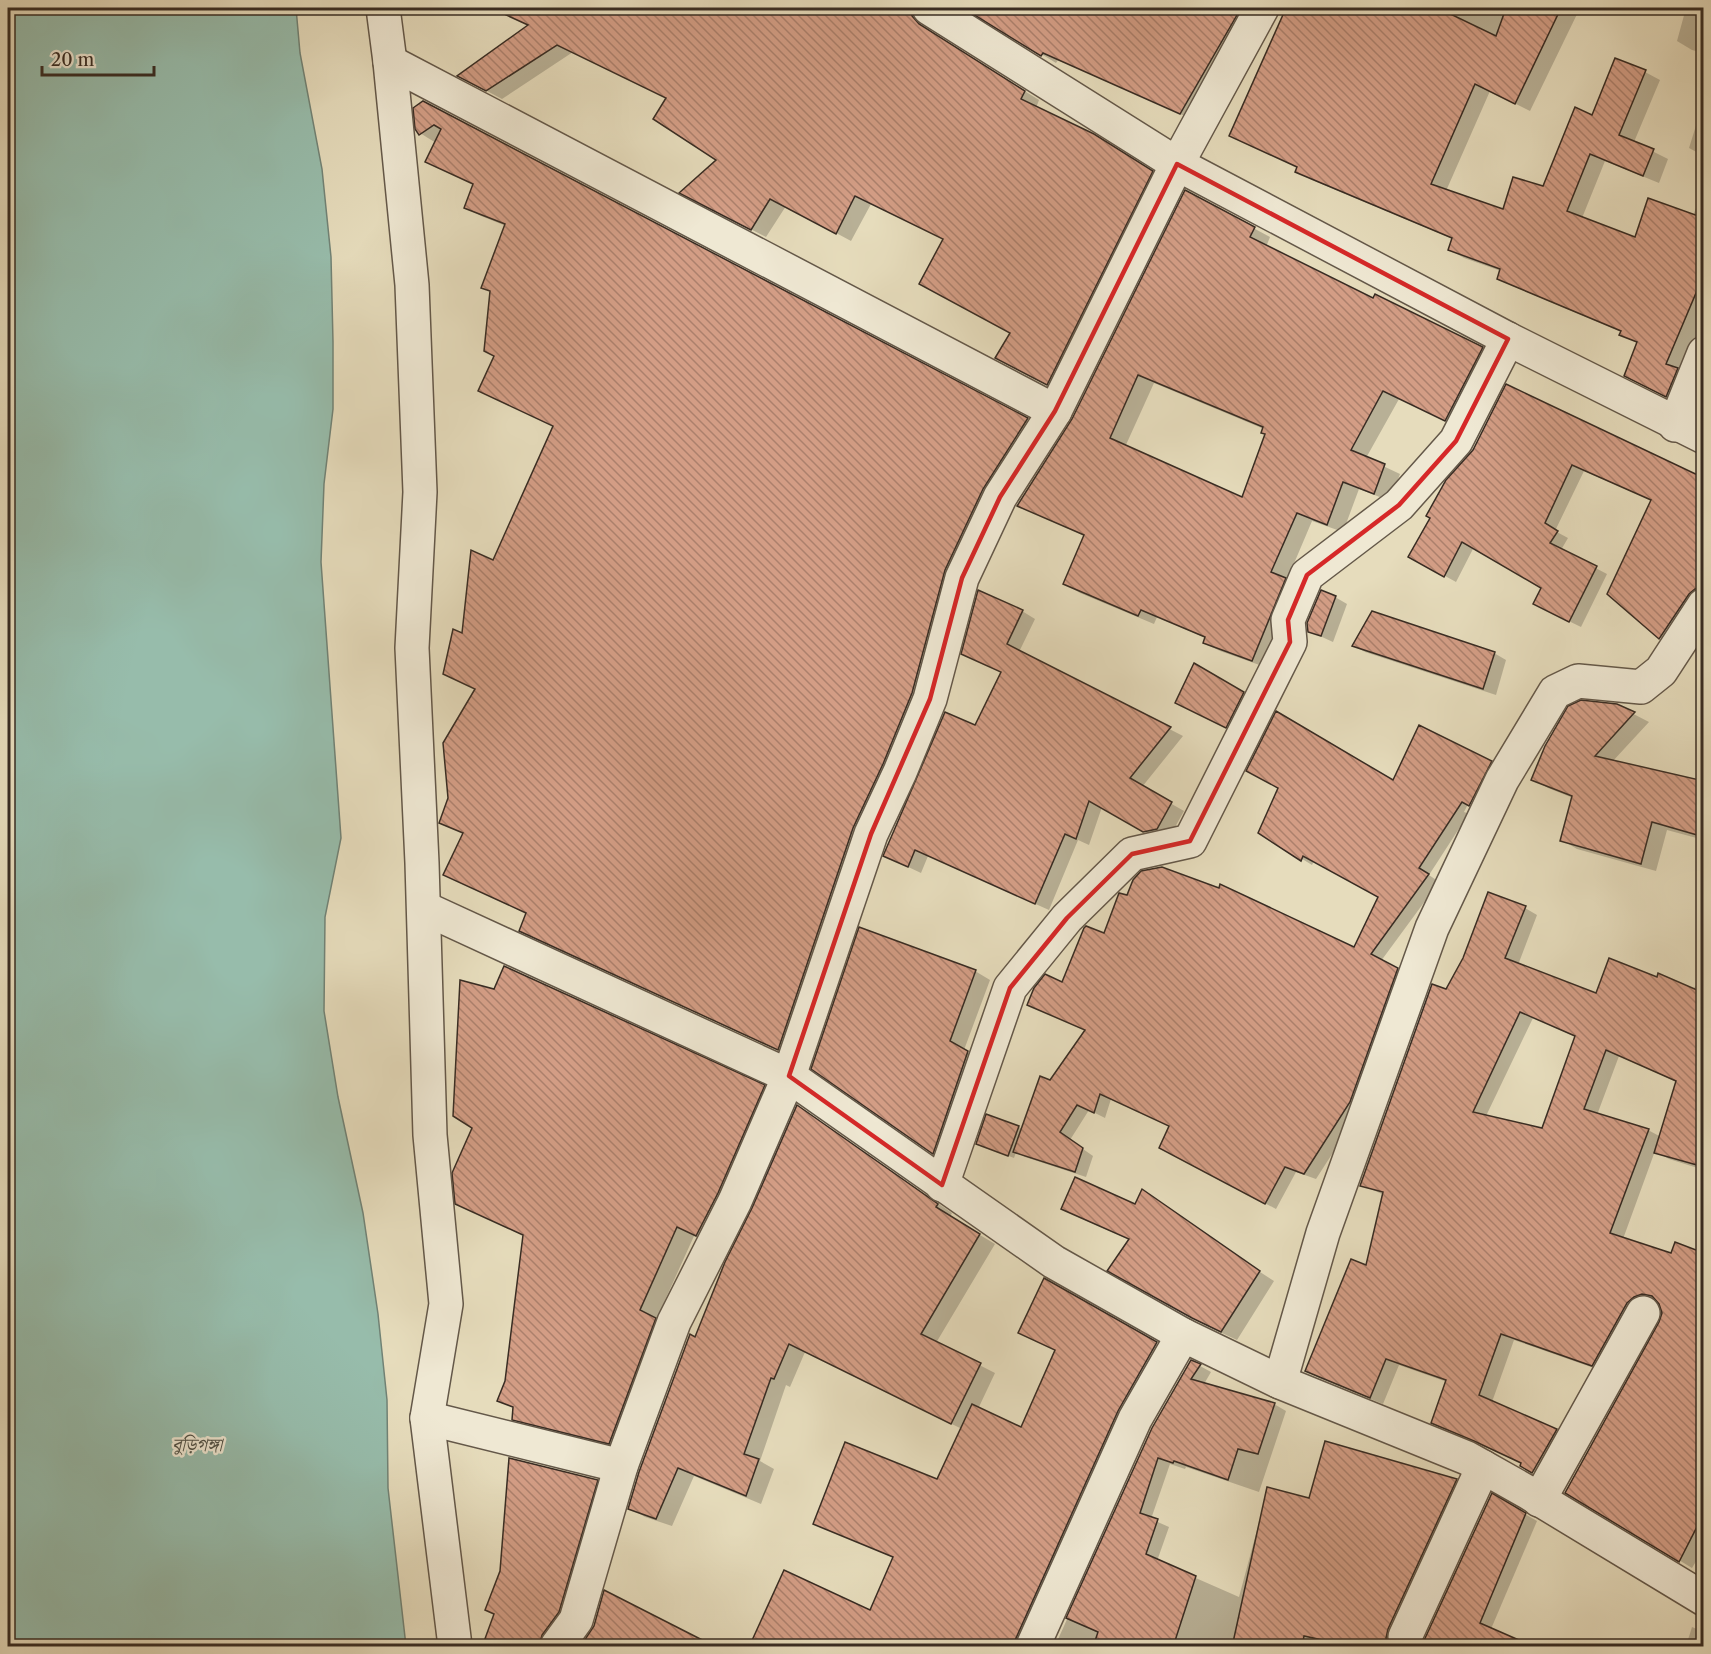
<svg xmlns="http://www.w3.org/2000/svg" width="1711" height="1654" viewBox="0 0 1711 1654" font-family="'Libre Caslon Text','Noto Serif Bengali',serif">
  <style>
    .water { fill: #97bcab; stroke: #718275; stroke-width: 1.5 }
    .shadow { fill: #0003; fill-rule: evenodd }
    .building { fill: url(#building-back-hatch); stroke: #382c23; stroke-width: 1.5; fill-rule: evenodd }
    .lines { fill: none; stroke-linecap: round; stroke-linejoin: round }
    .street-casing { stroke: #645849; stroke-width: 36 }
    .street { stroke: #efe8d3; stroke-width: 33 }
    .marked { fill: none; stroke: #d62828; stroke-width: 4.5; stroke-linejoin: round }
    .labels { text-anchor: middle; stroke-width: 5; stroke-linejoin: round; paint-order: stroke }
    .water-label { font-size: 18px; font-style: italic; fill: #505045; stroke: #efe8d3 }
  </style>
  <defs>
    <pattern id="building-back-hatch" width="6" height="6" patternUnits="userSpaceOnUse" patternTransform="scale(1.5)"><rect width="6" height="6" fill="#d39d85"/><path d="M-1 5l2 2M0 0l6 6M5-1l2 2" fill="none" stroke="#ac806c"/></pattern>
  </defs>
  <rect width="100%" height="100%" fill="#e6dcbc"/>
  <filter id="stains"><feTurbulence type="fractalNoise" baseFrequency=".00333" numOctaves="4"/><feColorMatrix values="0 0 0 0 .2 0 0 0 0 .09 0 0 0 0 .02 0 0 0 .5 -.17"/></filter>
  <radialGradient id="worn" r=".72"><stop offset=".6" stop-color="#630" stop-opacity="0"/><stop offset="1" stop-color="#630" stop-opacity=".3"/></radialGradient>
  <polygon class="water" points="8,8 296,8 300,53 322,169 331,257 333,342 333,409 324,484 321,562 341,838 325,917 324,1011 338,1097 363,1213 378,1314 387,1400 388,1488 406,1646 8,1646"/>
  <g class="shadow">
    <polygon points="491,8 928,8 925,17 927,26 933,34 1039,100 1036,108 1109,144 1167,181 1062,393 1012,366 1012,333 945,240 871,204 851,241 786,206 766,237 696,201 718,160 668,98 573,52 502,99 474,84 530,26"/>
    <polygon points="966,8 1260,8 1196,121 1058,60 1056,63"/>
    <polygon points="1287,8 1580,8 1530,111 1490,91 1446,191 1504,211 1544,188 1593,117 1645,72 1660,80 1634,142 1668,159 1659,183 1605,161 1582,218 1636,239 1693,216 1704,186 1704,318 1687,358 1681,404 1641,384 1638,343 1621,334 1622,332 1513,286 1498,278 1501,271 1464,258 1450,250 1453,239 1312,180 1297,171 1299,168 1231,135"/>
    <polygon points="1686,8 1704,8 1704,53 1692,50 1677,41"/>
    <polygon points="1704,100 1704,156 1689,148"/>
    <polygon points="424,103 1042,428 998,497 793,1057 535,939 521,930 528,914 445,874 464,834 441,822 450,798 476,689 463,635 554,427 480,390 496,356 506,226 481,216 466,208 475,185 427,162 436,143 420,133"/>
    <path d="M1186 192 1270 237 1266 247 1373 300 1482 348 1497 357 1461 428 1399 399 1366 458 1400 474 1390 501 1359 489 1343 532 1312 521 1287 580 1300 588 1268 668 1220 651 1204 643 1206 638 1157 617 1154 624 1080 593 1065 584 1085 536 1019 505 1073 420ZM1154 383 1264 429 1267 435 1242 499 1125 447Z"/>
    <polygon points="1474,451 1704,479 1704,597 1671,644 1660,638 1609,593 1653,501 1584,471 1555,531 1568,538 1561,550 1607,574 1581,627 1546,610 1543,588 1474,547 1456,582 1411,557"/>
    <polygon points="1335,597 1347,604 1333,642 1309,631"/>
    <polygon points="1022,611 1035,619 1019,652 1183,736 1142,787 1184,811 1170,836 1157,839 1102,807 1089,845 1078,840 1049,910 928,856 921,873 885,856 975,727 1002,673 963,654"/>
    <polygon points="1354,646 1494,653 1506,660 1496,695 1365,652"/>
    <polygon points="1194,665 1255,700 1239,733 1189,709"/>
    <polygon points="1616,705 1649,722 1612,762 1704,783 1704,840 1667,830 1656,871 1577,849 1562,840 1573,798 1548,788 1533,779"/>
    <polygon points="1490,761 1464,812 1467,813 1492,763 1502,768 1473,807 1429,875 1439,882 1381,961 1408,976 1361,1109 1316,1179 1296,1172 1276,1209 1172,1154 1170,1126 1111,1099 1105,1118 1089,1110 1070,1140 1093,1156 1086,1177 1025,1157 1016,1152 1014,1158 983,1146 1019,1127 1022,1129 1051,1082 1087,1031 1040,1010 1105,935 1355,949 1380,897 1314,861 1312,865 1260,833 1393,782"/>
    <path d="M1525 908 1537 915 1518 965 1596 995 1657 978 1693 990 1704 971V1170L1669 1159 1655 1151 1623 1239 1672 1255H1704V1548L1692 1568 1567 1492 1661 1323 1663 1313 1661 1303 1657 1301 1647 1303 1605 1372 1514 1340 1492 1402 1569 1437 1546 1479 1522 1466 1523 1464 1433 1422 1447 1382 1399 1365 1383 1404 1319 1378 1307 1371 1367 1268 1384 1195 1362 1185 1446 991ZM1533 1018 1576 1037 1542 1129 1486 1116ZM1619 1056 1677 1082 1661 1137 1648 1130 1597 1115Z"/>
    <polygon points="975,971 990,980 964,1050 983,1061 948,1161 813,1068"/>
    <polygon points="764,1087 780,1096 713,1244 694,1236 656,1320 671,1328 626,1452 530,1429 514,1419 515,1409 499,1400 506,1381 524,1236 457,1203"/>
    <polygon points="798,1107 952,1213 950,1217 995,1244 936,1343 995,1373 978,1409 1022,1429 1057,1351 1031,1339 1044,1280 1168,1350 1027,1646 750,1646 871,1612 894,1558 815,1523 938,1481 962,1429 805,1352 790,1387 786,1385 760,1461 774,1469 761,1504 694,1476 672,1526 645,1517 630,1508 696,1339"/>
    <polygon points="1063,1209 1229,1252 1274,1281 1237,1340 1209,1327 1109,1270 1130,1240 1078,1217"/>
    <polygon points="1191,1361 1211,1372 1204,1384 1274,1404 1286,1411 1259,1492 1186,1467 1185,1469 1170,1464 1151,1519 1169,1527 1157,1561 1239,1597 1268,1489 1310,1500 1456,1480 1468,1486 1398,1646 1055,1646 1153,1428"/>
    <polygon points="597,1481 612,1490 556,1646 483,1646"/>
    <polygon points="1492,1495 1537,1521 1491,1629 1423,1646"/>
    <polygon points="1692,1627 1704,1632 1704,1646 1686,1646"/>
  </g>
  <g class="building">
    <polygon points="491,8 910,8 912,16 919,24 1025,91 1021,99 1094,134 1153,171 1047,385 995,358 1010,333 919,284 943,239 855,196 836,234 770,199 751,230 679,193 716,160 653,119 666,98 557,45 486,91 457,76 528,25"/>
    <polygon points="963,8 1241,8 1180,114 1043,53 1041,56"/>
    <polygon points="1286,8 1438,8 1496,36 1506,8 1561,8 1515,104 1475,84 1431,184 1503,209 1513,177 1543,186 1575,107 1592,115 1615,58 1646,70 1619,135 1654,149 1643,176 1590,154 1567,211 1635,237 1648,198 1704,218 1704,274 1666,364 1678,368 1666,397 1624,376 1637,342 1619,335 1621,331 1497,279 1500,269 1448,250 1452,238 1295,172 1297,167 1229,136"/>
    <polygon points="423,101 1028,418 983,489 945,570 912,693 883,764 853,828 778,1050 519,931 526,913 443,875 463,833 439,823 448,798 443,743 475,689 443,674 453,629 462,633 471,550 493,560 553,426 478,391 494,356 484,351 490,291 481,288 505,224 464,208 473,184 425,162 441,129 434,125 419,135 415,129 413,108"/>
    <path d="M1185 190 1255 227 1250 237 1373 298 1375 294 1483 347 1445 421 1383 391 1351 450 1385 464 1374 494 1343 482 1327 525 1297 513 1271 572 1286 578 1252 661 1203 643 1205 637 1141 610 1138 616 1063 584 1084 535 1017 506 1072 419ZM1138 375 1263 427 1261 433 1265 434 1242 497 1110 438Z"/>
    <polygon points="1506,384 1704,478 1704,587 1695,589 1689,594 1659,639 1607,594 1651,500 1572,465 1545,523 1558,531 1550,543 1597,566 1569,622 1533,604 1541,588 1462,542 1444,577 1408,557 1430,518 1426,516 1446,480 1473,450"/>
    <polygon points="978,590 1023,610 1007,644 1171,727 1130,778 1172,802 1157,829 1143,832 1089,801 1076,839 1065,834 1035,904 915,850 908,867 883,856 945,712 975,725 1001,672 961,654"/>
    <polygon points="1321,590 1336,596 1321,636 1308,632 1307,623"/>
    <polygon points="1372,611 1495,652 1483,689 1352,646"/>
    <polygon points="1194,663 1244,692 1226,728 1175,703"/>
    <polygon points="1581,700 1617,704 1635,712 1595,756 1704,781 1704,837 1652,822 1641,864 1560,841 1572,796 1531,780 1545,746 1568,706"/>
    <polygon points="1276,711 1393,780 1419,725 1492,761 1469,806 1462,802 1419,868 1429,874 1371,954 1398,968 1350,1102 1304,1174 1285,1167 1265,1204 1159,1148 1169,1126 1100,1094 1094,1113 1077,1105 1060,1132 1083,1148 1075,1172 1013,1152 1040,1076 1050,1080 1085,1030 1027,1005 1034,988 1045,974 1062,982 1084,928 1086,926 1104,933 1119,893 1127,895 1133,880 1141,871 1162,867 1219,888 1220,884 1354,947 1378,897 1303,856 1301,861 1258,833 1278,788 1246,771"/>
    <path d="M1488 892 1526 906 1505 958 1596 993 1609 958 1657 977 1658 973 1704 993V1167L1654 1153 1676 1081 1606 1050 1584 1109 1649 1129 1610 1233 1671 1253 1675 1242 1704 1253V1513L1679 1562 1565 1493 1659 1322 1662 1313 1659 1304 1652 1296 1642 1294 1634 1297 1627 1303 1592 1366 1501 1334 1479 1395 1557 1429 1532 1473 1520 1466 1521 1463 1474 1441 1431 1423 1446 1380 1386 1359 1370 1398 1305 1371 1351 1259 1366 1265 1383 1192 1360 1186 1432 984 1446 989 1463 958ZM1520 1012 1575 1036 1542 1128 1473 1112Z"/>
    <polygon points="859,927 976,970 950,1041 968,1051 933,1154 811,1069"/>
    <polygon points="504,966 765,1085 718,1193 696,1236 677,1227 640,1310 656,1318 609,1444 512,1420 513,1407 497,1401 505,1381 523,1235 455,1204 452,1173 472,1128 453,1116 460,980 494,989"/>
    <polygon points="797,1105 938,1204 936,1207 980,1234 921,1334 981,1363 951,1424 789,1344 774,1379 771,1378 744,1454 759,1459 746,1496 678,1468 656,1519 628,1509 639,1472 690,1334 695,1337 725,1262 752,1208"/>
    <polygon points="986,1114 1019,1126 1008,1156 976,1144"/>
    <polygon points="1075,1177 1135,1204 1142,1189 1260,1271 1221,1332 1192,1318 1107,1271 1129,1239 1061,1209"/>
    <polygon points="1044,1278 1157,1342 1118,1411 1012,1647 749,1647 784,1570 870,1610 893,1557 813,1524 845,1442 937,1479 972,1404 1021,1427 1055,1350 1018,1333"/>
    <polygon points="1191,1360 1201,1364 1191,1379 1275,1403 1258,1454 1238,1449 1228,1480 1174,1461 1173,1463 1158,1458 1140,1513 1158,1519 1146,1554 1196,1576 1173,1647 1093,1647 1098,1632 1066,1618 1152,1428"/>
    <polygon points="1325,1441 1457,1479 1388,1629 1386,1638 1389,1647 1354,1647 1304,1636 1302,1647 1232,1647 1267,1487 1309,1498"/>
    <polygon points="509,1458 598,1480 559,1612 542,1635 539,1647 482,1647 494,1614 485,1610 500,1571"/>
    <polygon points="1492,1493 1526,1513 1480,1623 1535,1647 1421,1647"/>
    <polygon points="604,1590 716,1647 580,1647 594,1626"/>
  </g>
  <g class="lines">
    <defs>
      <g id="street">
        <polyline points="383,8 390,62 412,285 420,492 412,648 422,863 430,1135 446,1304 427,1418 455,1646"/>
        <polyline points="929,8 1177,164 1508,339 1704,437"/>
        <polyline points="390,62 1055,411"/>
        <polyline points="1675,425 1704,353"/>
        <polyline points="424,908 789,1076 1054,1262 1183,1335 1280,1382 1467,1458 1529,1493 1704,1599"/>
        <polyline points="942,1185 1010,988 1067,918 1132,854 1190,841 1290,642 1288,620 1307,575 1399,505 1456,441 1508,339"/>
        <polyline points="1280,1382 1323,1233 1432,928 1502,780 1555,692 1578,681 1641,687 1661,671 1704,605"/>
        <polyline points="427,1418 621,1466"/>
        <polyline points="1539,1500 1643,1313"/>
        <polyline points="1405,1637 1483,1467"/>
        <polyline points="557,1646 576,1620 621,1466 674,1322 735,1201 789,1076 871,834 900,772 930,699 962,578 1000,497 1055,411 1177,164 1262,8"/>
        <polyline points="1033,1646 1135,1419 1183,1335"/>
      </g>
    </defs>
    <use href="#street" class="street-casing"/>
    <use href="#street" class="street"/>
  </g>
  <path class="marked" d="M1177 164 1508 339 1456 441 1399 505 1307 575 1288 620 1290 642 1190 841 1132 854 1067 918 1010 988 942 1185 789 1076 871 834 930 699 962 578 1000 497 1055 411Z"/>
  <g class="labels">
    <g class="water-label">
      <text x="197" y="1451">বুড়িগঙ্গা</text>
    </g>
  </g>
  <rect width="1711" height="1654" fill="none" stroke="#e6dcbc" stroke-width="30"/>
  <rect x="9" y="9" width="1693" height="1636" fill="none" stroke="#382c23" stroke-width="3"/>
  <rect x="15" y="15" width="1681" height="1624" fill="none" stroke="#382c23" stroke-width="1.5"/>
  <path d="M42 66v9h112v-9" fill="none" stroke="#382c23" stroke-width="3"/>
  <text x="51" y="66" font-size="18" fill="#382c23" stroke="#efe8d3" stroke-width="4.5" paint-order="stroke">20 m</text>
  <rect width="100%" height="100%" filter="url(#stains)"/>
  <rect width="100%" height="100%" fill="url(#worn)"/>
</svg>
